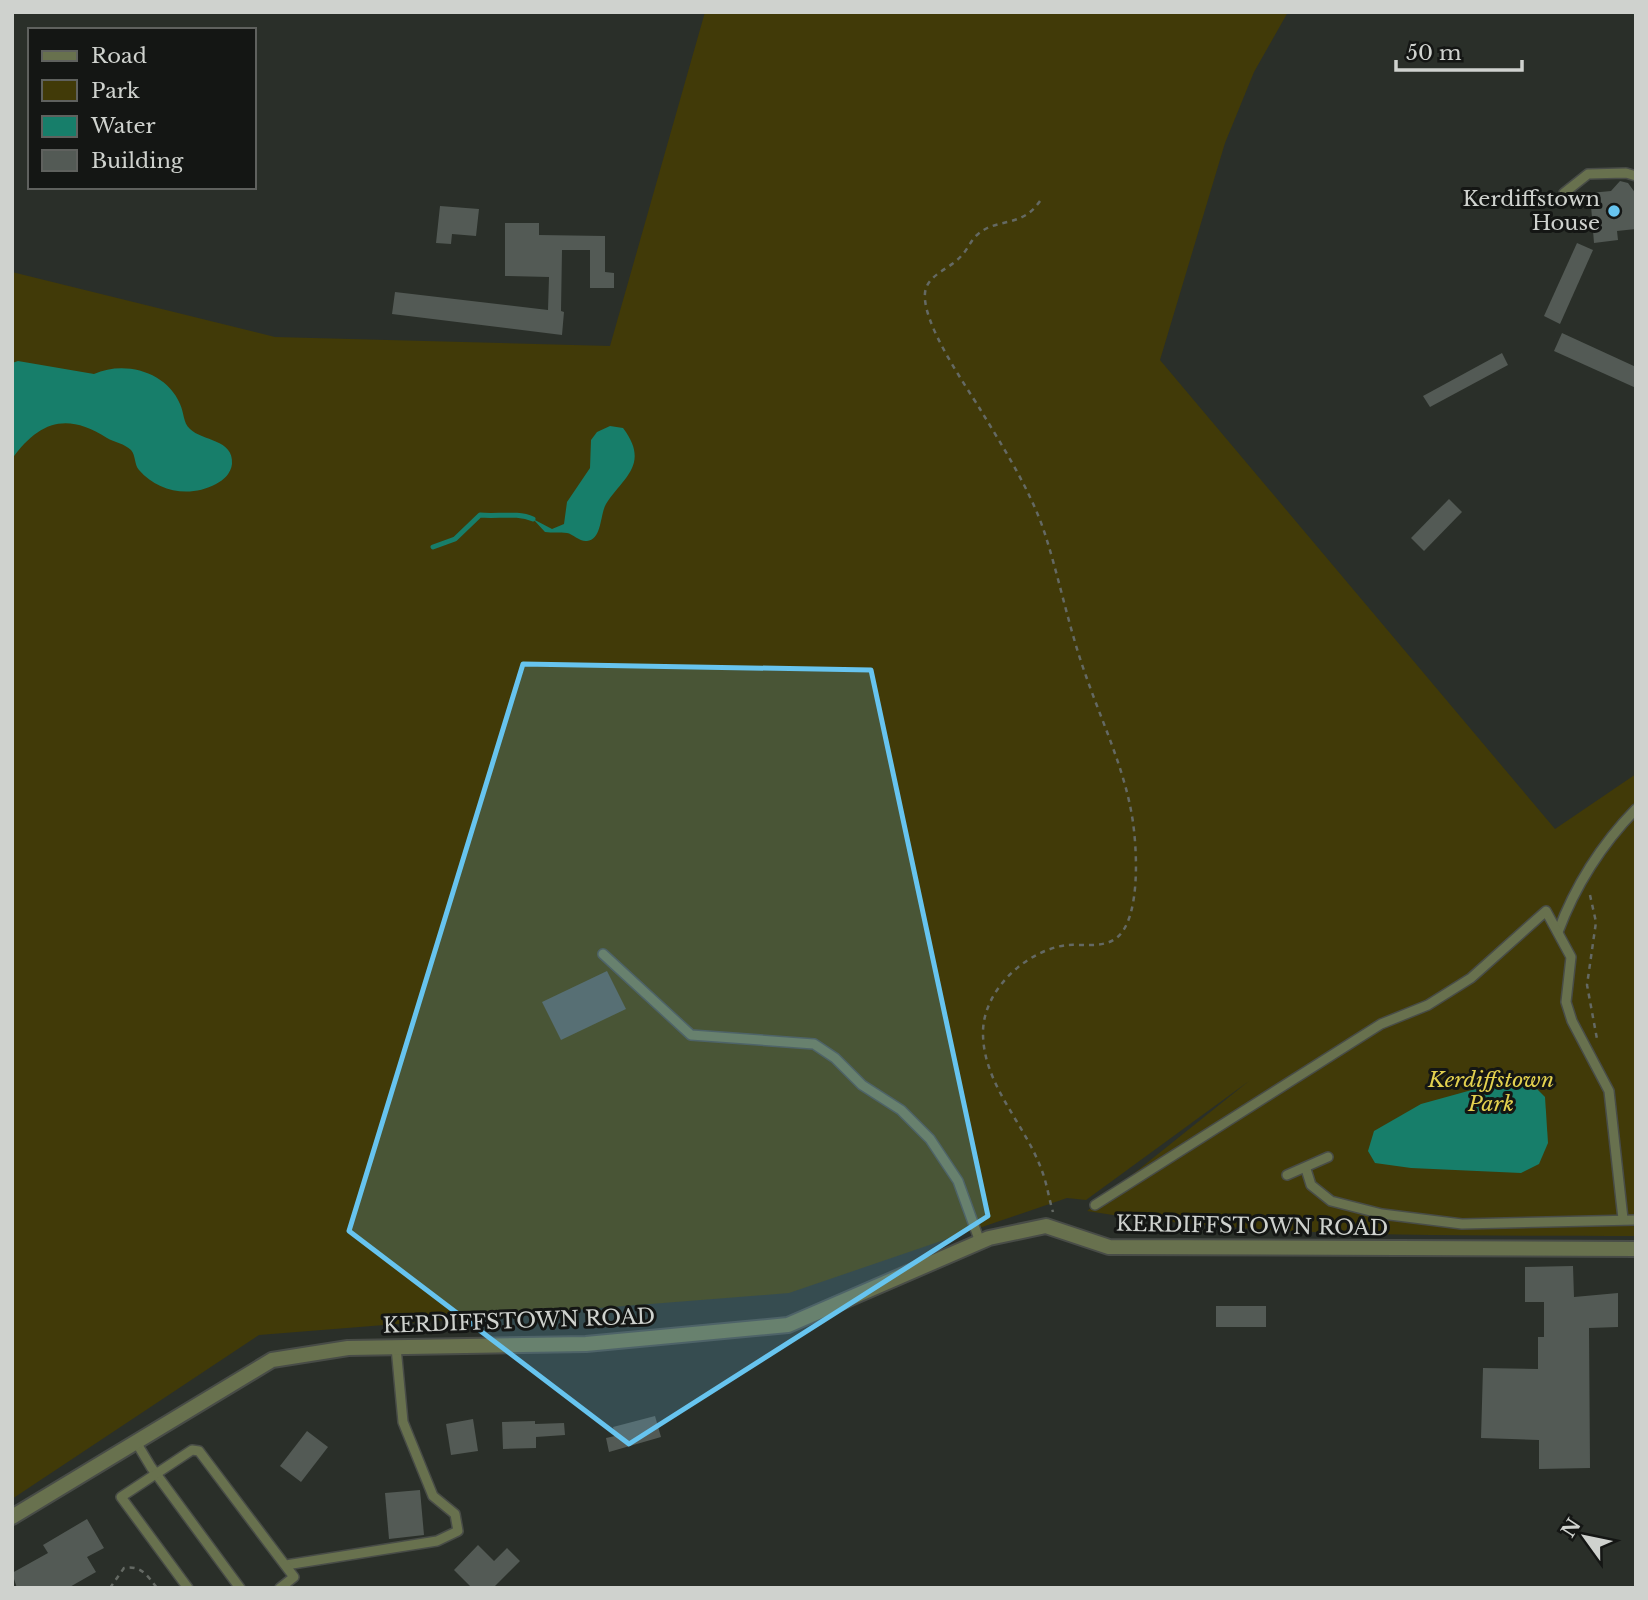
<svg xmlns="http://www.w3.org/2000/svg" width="1648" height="1600" viewBox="0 0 1648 1600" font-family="'Libre Baskerville',serif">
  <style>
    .green { fill: #413a08 }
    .water { fill: #177e6a }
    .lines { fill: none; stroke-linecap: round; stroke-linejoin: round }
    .stream { stroke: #177e6a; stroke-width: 5 }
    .building { fill: #535a55 }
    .service-casing { stroke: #484c47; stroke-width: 12 }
    .minor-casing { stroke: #484c47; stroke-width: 18 }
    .path { stroke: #646963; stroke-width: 2.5; stroke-dasharray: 5 5; stroke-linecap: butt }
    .service { stroke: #68714e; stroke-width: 9 }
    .minor { stroke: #68714e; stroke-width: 14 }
    .marked { fill: #67c4ef; fill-opacity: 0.2; stroke: #67c4ef; stroke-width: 5; stroke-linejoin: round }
    .poi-dot { fill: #67c4ef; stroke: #141614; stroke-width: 2.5 }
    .labels { text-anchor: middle; stroke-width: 6; stroke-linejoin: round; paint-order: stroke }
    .poi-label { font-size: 21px; fill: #cfd2ce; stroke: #141614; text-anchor: end }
    .park-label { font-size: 21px; font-style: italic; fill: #e3d14f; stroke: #141614 }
    .street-label { font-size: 21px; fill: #cfd2ce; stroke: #141614 }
  </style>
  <rect width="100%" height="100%" fill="#2a2f29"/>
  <path class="green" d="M705 12H1288L1254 72 1225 143 1160 360 1555 829 1636 774V1236C1456 1235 1264 1239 1087 1211L1249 1081 1086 1200 1067 1198 789 1293 259 1335 12 1499V272L275 337 610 346Z"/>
  <g class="water">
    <path d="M18 361 94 374C125 360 167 372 180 404 184 412 183 423 190 429 202 441 234 439 232 464 231 473 224 480 216 484 190 498 158 492 139 470 134 464 136 456 131 450 125 444 114 442 107 438 67 412 39 421 12 459V363Z"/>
    <path d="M610 426 623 428C651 465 622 478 606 504 600 514 602 540 587 541 580 542 573 534 567 533 560 532 552 533 545 532L533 519 552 529 564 524 567 502 590 468 591 440 597 432Z"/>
    <polygon points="1508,1080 1528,1080 1545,1097 1548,1143 1539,1164 1521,1173 1411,1168 1375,1163 1368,1151 1374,1131 1421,1104"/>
  </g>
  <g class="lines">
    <g class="stream">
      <polyline points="1635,12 1636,13"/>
      <path d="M433 547 455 539 480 515C497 517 517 512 533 519"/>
    </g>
  </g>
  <g class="building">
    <polygon points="1620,181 1628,183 1636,194 1636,229 1617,231 1618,240 1594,243 1590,193 1611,191"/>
    <polygon points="440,206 479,209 476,236 452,234 451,244 436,243"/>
    <polygon points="505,223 539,223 539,235 605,236 605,272 614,273 614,288 590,288 590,250 562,250 561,311 564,312 562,335 392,314 395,292 548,310 549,277 505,276"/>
    <polygon points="1577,243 1593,250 1560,324 1544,316"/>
    <polygon points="1562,333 1636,367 1636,388 1554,351"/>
    <polygon points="1502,353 1508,365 1430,407 1423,396"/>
    <polygon points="1449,499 1462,512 1424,551 1411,538"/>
    <polygon points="607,971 626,1009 561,1040 542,1002"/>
    <polygon points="1573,1266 1574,1297 1618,1293 1618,1327 1589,1328 1590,1468 1539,1469 1539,1440 1481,1438 1483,1368 1538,1369 1538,1337 1544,1337 1544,1302 1525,1302 1525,1267"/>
    <rect x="1216" y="1306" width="50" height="21"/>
    <polygon points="655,1416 661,1437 609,1452 606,1438 615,1436 613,1427"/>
    <polygon points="473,1419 478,1451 451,1455 446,1424"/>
    <polygon points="535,1421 535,1424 564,1423 565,1435 536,1437 536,1448 503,1449 502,1422"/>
    <polygon points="307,1431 328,1447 301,1482 280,1466"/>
    <polygon points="420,1490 424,1535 389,1539 385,1493"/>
    <polygon points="87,1519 104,1548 87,1557 96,1572 68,1588 17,1588 12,1573 48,1553 43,1545"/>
    <polygon points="478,1545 494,1561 507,1548 520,1561 493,1588 472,1588 454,1570"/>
  </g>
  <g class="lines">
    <defs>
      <g id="service">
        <polyline points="1564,193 1588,174 1626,173 1636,176"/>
        <path d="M1558 932C1575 886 1602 844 1636 809"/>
        <polyline points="603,954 691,1035 814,1044 835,1058 862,1085 901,1110 930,1139 958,1181 980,1242"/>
        <polyline points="1306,1169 1311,1185 1331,1201 1382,1214 1462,1224 1636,1220"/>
        <polyline points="1287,1175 1328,1157"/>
        <polyline points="1095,1205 1381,1024 1428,1005 1471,978 1546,911 1571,957 1566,1002 1572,1021 1609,1091 1623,1219"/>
        <polyline points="136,1442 151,1467 240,1588"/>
        <polyline points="286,1565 437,1541 458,1531 455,1514 433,1496 403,1422 396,1347"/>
        <polyline points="188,1588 121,1497 192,1450 199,1451 294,1577 280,1588"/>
      </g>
      <polyline id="minor" points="12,1517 272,1360 348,1348 586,1344 788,1325 989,1238 1046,1226 1109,1247 1636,1249"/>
    </defs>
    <use href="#service" class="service-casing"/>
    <use href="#minor" class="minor-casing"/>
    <g class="path">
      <path d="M1040 201C1021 229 996 217 977 235 971 240 968 249 962 255 951 269 927 274 925 293 922 323 964 383 980 409 1003 447 1031 491 1045 534 1060 581 1069 629 1086 676 1102 722 1124 768 1132 816 1137 845 1142 921 1115 939 1102 948 1082 944 1067 945 1027 950 984 989 983 1031 982 1084 1025 1123 1042 1171 1047 1184 1049 1199 1053 1212"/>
      <polyline points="1590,895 1596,922 1587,985 1597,1039"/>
      <path d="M110 1588 124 1568C141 1565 147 1575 157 1588"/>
    </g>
    <use href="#service" class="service"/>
    <use href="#minor" class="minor"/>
  </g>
  <path class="marked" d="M523 664 871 670 988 1216 629 1444 349 1231Z"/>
  <circle class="poi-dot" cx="1614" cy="211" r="7"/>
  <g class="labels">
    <g class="poi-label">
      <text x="1600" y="206">Kerdiffstown<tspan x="1600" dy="24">House</tspan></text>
    </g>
    <g class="park-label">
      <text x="1491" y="1087">Kerdiffstown<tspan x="1491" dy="24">Park</tspan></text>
    </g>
    <g class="street-label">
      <text transform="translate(1252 1226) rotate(1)" y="7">KERDIFFSTOWN ROAD</text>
      <text transform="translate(519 1321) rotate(-2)" y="7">KERDIFFSTOWN ROAD</text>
    </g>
  </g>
  <rect width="1648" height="1600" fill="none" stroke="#cfd2ce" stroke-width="28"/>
  <rect x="28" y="28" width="228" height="161" fill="#141614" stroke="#5f615e" stroke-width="2"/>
  <rect x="42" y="51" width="35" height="10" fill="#68714e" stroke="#5f615e" stroke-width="2"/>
  <text x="91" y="63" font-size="21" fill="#cfd2ce">Road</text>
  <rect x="42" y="80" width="35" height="21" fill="#413a08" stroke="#5f615e" stroke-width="2"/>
  <text x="91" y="98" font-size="21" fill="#cfd2ce">Park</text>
  <rect x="42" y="116" width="35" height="21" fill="#177e6a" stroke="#5f615e" stroke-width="2"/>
  <text x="91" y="133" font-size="21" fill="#cfd2ce">Water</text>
  <rect x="42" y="150" width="35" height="21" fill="#535a55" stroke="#5f615e" stroke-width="2"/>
  <text x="91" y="168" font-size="21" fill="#cfd2ce">Building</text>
  <g transform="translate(1585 1537) rotate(303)" stroke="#141614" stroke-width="5" paint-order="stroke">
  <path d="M0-5L12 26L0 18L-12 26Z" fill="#cfd2ce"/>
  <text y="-10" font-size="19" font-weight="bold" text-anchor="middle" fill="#cfd2ce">N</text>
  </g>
  <path d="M1396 60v10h126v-10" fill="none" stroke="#cfd2ce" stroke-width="3.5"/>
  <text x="1406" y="60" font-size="21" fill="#cfd2ce" stroke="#141614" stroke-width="5" paint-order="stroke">50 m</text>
</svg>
